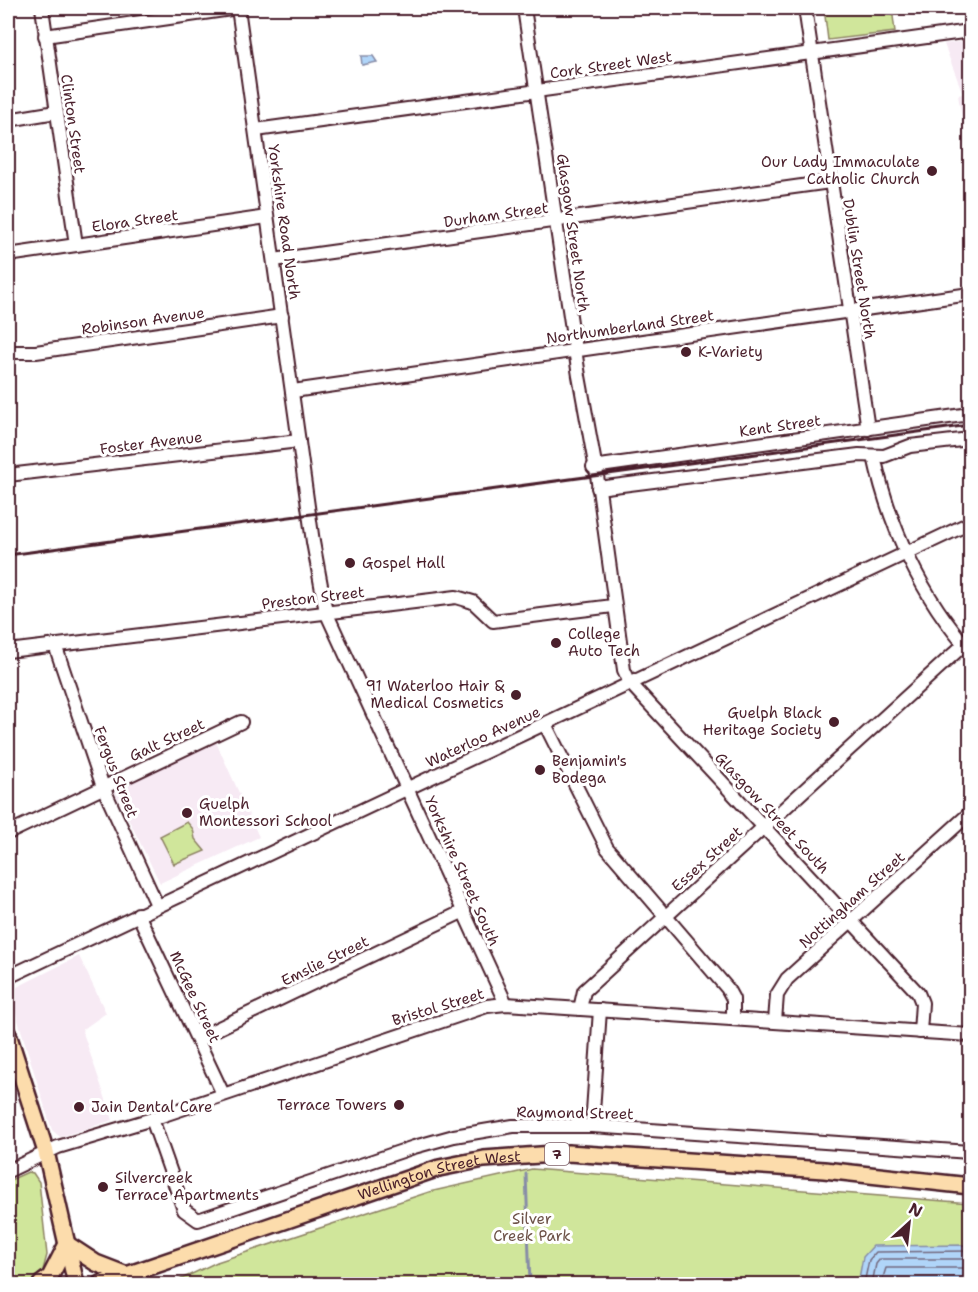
<svg xmlns="http://www.w3.org/2000/svg" width="978" height="1292" viewBox="0 0 978 1292" font-family="'Shantell Sans',sans-serif">
  <style>
    .built { fill: #f7eaf4 }
    .green { fill: #d0e69b; stroke: #8d8263; stroke-width: 1.5 }
    .water { fill: #b0d5f9; stroke: #878ca7; stroke-width: 1.5 }
    .lines { fill: none; stroke-linecap: round; stroke-linejoin: round }
    .shore { stroke: #73687d; stroke-width: 1.5 }
    .stream { stroke: #878ca7; stroke-width: 3 }
    .minor-casing { stroke: #4a1f2b; stroke-width: 16 }
    .major-casing { stroke: #4a1f2b; stroke-width: 20 }
    .minor { stroke: #fff; stroke-width: 12 }
    .major { stroke: #fcdcac; stroke-width: 15 }
    .rail { stroke: #4a1f2b; stroke-width: 3 }
    .poi-dot { fill: #4a1f2b; stroke: #fff; stroke-width: 2 }
    .labels { text-anchor: middle; stroke-width: 6; stroke-linejoin: round; paint-order: stroke }
    .shield { fill: #fff; stroke: #80626b; stroke-width: 1.5 }
    .shield-label { font-size: 14px; font-weight: bold; fill: #4a1f2b }
    .street-label { font-size: 15px; fill: #4a1f2b; stroke: #fff }
    .poi-label { font-size: 15px; fill: #4a1f2b; stroke: #fff; text-anchor: start }
    .park-label { font-size: 15px; fill: #6c5147; stroke: #fff }
  </style>
  <rect width="100%" height="100%" fill="#fff"/>
  <filter id="ink" filterUnits="userSpaceOnUse"><feTurbulence type="fractalNoise" baseFrequency=".0167" numOctaves="2"/><feDisplacementMap in="SourceGraphic" scale="12" xChannelSelector="R" yChannelSelector="G"/><feConvolveMatrix kernelMatrix="1 2 1 2 8 2 1 2 1" color-interpolation-filters="sRGB"/></filter>
  <g filter="url(#ink)">
    <g class="built">
      <polygon points="970,40 970,133 968,118 962,119 958,95 963,94 944,44"/>
      <polygon points="216,742 259,837 160,883 115,792 117,788"/>
      <polygon points="79,956 106,1013 82,1030 113,1120 60,1137 52,1130 9,991"/>
    </g>
    <g class="green">
      <polygon points="824,8 892,8 895,32 828,40"/>
      <polygon points="187,822 193,829 195,839 205,851 174,864 160,836"/>
      <polygon points="532,1169 970,1203 970,1284 171,1284 217,1262 429,1192"/>
      <polygon points="28,1172 33,1173 39,1182 47,1255 43,1270 46,1272 33,1284 8,1284 8,1181"/>
    </g>
    <g class="water">
      <polygon points="361,56 373,56 377,62 362,65"/>
      <polygon points="970,1245 970,1284 858,1284 863,1257 873,1246"/>
    </g>
    <g class="lines">
      <g class="shore">
        <polyline points="864,1284 869,1260 876,1252 970,1251"/>
        <polyline points="872,1284 876,1264 880,1259 970,1259"/>
        <polyline points="881,1284 886,1268 970,1268"/>
      </g>
      <polyline class="stream" points="526,1174 530,1284"/>
      <defs>
        <g id="minor">
          <polyline points="42,8 76,245"/>
          <polyline points="238,8 313,542 326,612 506,1004"/>
          <polyline points="524,8 579,376 597,475 624,670 630,683 918,993 922,1003 920,1032"/>
          <polyline points="805,8 868,429"/>
          <polyline points="45,36 238,8"/>
          <polyline points="8,120 56,112"/>
          <polyline points="256,130 970,31"/>
          <polyline points="8,255 267,217"/>
          <polyline points="274,260 830,182"/>
          <polyline points="8,352 36,352 282,316"/>
          <polyline points="293,391 970,294"/>
          <path d="M874 456C889 526 922 598 970 651"/>
          <polyline points="593,467 970,414"/>
          <polyline points="8,475 299,441"/>
          <polyline points="598,488 859,455 884,456 910,446 970,439"/>
          <polyline points="55,645 103,787 157,905"/>
          <polyline points="8,651 456,597 473,602 493,621 613,606"/>
          <polyline points="545,724 607,848 727,988 733,999 733,1019"/>
          <polyline points="8,833 241,722"/>
          <polyline points="138,914 223,1094"/>
          <polyline points="8,977 970,523"/>
          <polyline points="580,1009 584,991 970,639"/>
          <polyline points="775,1021 777,995 787,979 970,813"/>
          <polyline points="198,1038 464,911"/>
          <polyline points="152,1119 184,1210 198,1220 414,1147 454,1136 513,1126 592,1126 970,1152"/>
          <polyline points="592,1126 600,1010"/>
          <polyline points="8,1171 58,1147 152,1119 487,1006 506,1004 970,1035"/>
        </g>
        <g id="major">
          <polyline points="8,1034 46,1152 76,1284"/>
          <polyline points="67,1244 96,1263 127,1275"/>
          <polyline points="41,1284 50,1277 67,1244"/>
          <path id="s1" d="M100 1284 439 1168 484 1159 568 1153 824 1170 970 1186"/>
        </g>
      </defs>
      <use href="#minor" class="minor-casing"/>
      <use href="#major" class="major-casing"/>
      <use href="#minor" class="minor"/>
      <use href="#major" class="major"/>
      <polyline class="rail" points="8,555 970,425"/>
    </g>
  </g>
  <g class="poi-dot">
    <circle cx="932" cy="171" r="6"/>
    <circle cx="686" cy="352" r="6"/>
    <circle cx="350" cy="563" r="6"/>
    <circle cx="556" cy="643" r="6"/>
    <circle cx="516" cy="695" r="6"/>
    <circle cx="834" cy="722" r="6"/>
    <circle cx="540" cy="770" r="6"/>
    <circle cx="187" cy="813" r="6"/>
    <circle cx="399" cy="1105" r="6"/>
    <circle cx="79" cy="1107" r="6"/>
    <circle cx="103" cy="1187" r="6"/>
  </g>
  <g class="labels">
    <rect class="shield" x="545" y="1143" width="24" height="22" rx="4.5"/>
    <g class="shield-label">
      <text x="557" y="1159">7</text>
    </g>
    <g class="street-label">
      <text transform="translate(611 65) rotate(-8)" y="5">Cork Street West</text>
      <text transform="translate(73 124) rotate(82)" y="5">Clinton Street</text>
      <text transform="translate(496 215) rotate(-8)" y="5">Durham Street</text>
      <text transform="translate(135 221) rotate(-8)" y="5">Elora Street</text>
      <text transform="translate(284 222) rotate(82)" y="5">Yorkshire Road North</text>
      <text transform="translate(573 233) rotate(82)" y="5">Glasgow Street North</text>
      <text transform="translate(859 269) rotate(81)" y="5">Dublin Street North</text>
      <text transform="translate(143 321) rotate(-8)" y="5">Robinson Avenue</text>
      <text transform="translate(630 327) rotate(-8)" y="5">Northumberland Street</text>
      <text transform="translate(780 426) rotate(-8)" y="5">Kent Street</text>
      <text transform="translate(151 443) rotate(-7)" y="5">Foster Avenue</text>
      <text transform="translate(313 598) rotate(-7)" y="5">Preston Street</text>
      <text transform="translate(483 737) rotate(-25)" y="5">Waterloo Avenue</text>
      <text transform="translate(167 740) rotate(-25)" y="5">Galt Street</text>
      <text transform="translate(116 772) rotate(69)" y="5">Fergus Street</text>
      <text transform="translate(772 813) rotate(47)" y="5">Glasgow Street South</text>
      <text transform="translate(707 859) rotate(-42)" y="5">Essex Street</text>
      <text transform="translate(462 871) rotate(66)" y="5">Yorkshire Street South</text>
      <text transform="translate(852 900) rotate(-42)" y="5">Nottingham Street</text>
      <text transform="translate(325 961) rotate(-26)" y="5">Emslie Street</text>
      <text transform="translate(195 997) rotate(65)" y="5">McGee Street</text>
      <text transform="translate(438 1007) rotate(-17)" y="5">Bristol Street</text>
      <text transform="translate(575 1113) rotate(1)" y="5">Raymond Street</text>
      <text dy="5" stroke="none"><textPath href="#s1" startOffset="357">Wellington Street West</textPath></text>
    </g>
    <g class="poi-label">
      <text x="920" y="167" text-anchor="end">Our Lady Immaculate<tspan x="920" dy="17">Catholic Church</tspan></text>
      <text x="698" y="357">K-Variety</text>
      <text x="362" y="568">Gospel Hall</text>
      <text x="568" y="639">College<tspan x="568" dy="17">Auto Tech</tspan></text>
      <text x="504" y="691" text-anchor="end">91 Waterloo Hair &amp;<tspan x="504" dy="17">Medical Cosmetics</tspan></text>
      <text x="822" y="718" text-anchor="end">Guelph Black<tspan x="822" dy="17">Heritage Society</tspan></text>
      <text x="552" y="766">Benjamin's<tspan x="552" dy="17">Bodega</tspan></text>
      <text x="199" y="809">Guelph<tspan x="199" dy="17">Montessori School</tspan></text>
      <text x="387" y="1110" text-anchor="end">Terrace Towers</text>
      <text x="91" y="1112">Jain Dental Care</text>
      <text x="115" y="1183">Silvercreek<tspan x="115" dy="17">Terrace Apartments</tspan></text>
    </g>
    <g class="park-label">
      <text x="532" y="1224">Silver<tspan x="532" dy="17">Creek Park</tspan></text>
    </g>
  </g>
  <rect width="978" height="1292" fill="none" stroke="#fff" stroke-width="30"/>
  <rect x="15" y="15" width="948" height="1262" fill="none" stroke="#4a1f2b" stroke-width="2" filter="url(#ink)"/>
  <g transform="translate(909 1223) rotate(27)" stroke="#ffffff" stroke-width="4.5" paint-order="stroke">
  <path d="M0-4.5L10 22L0 15L-10 22Z" fill="#4a1f2b"/>
  <text y="-9" font-size="16" font-weight="bold" text-anchor="middle" fill="#4a1f2b">N</text>
  </g>
</svg>
